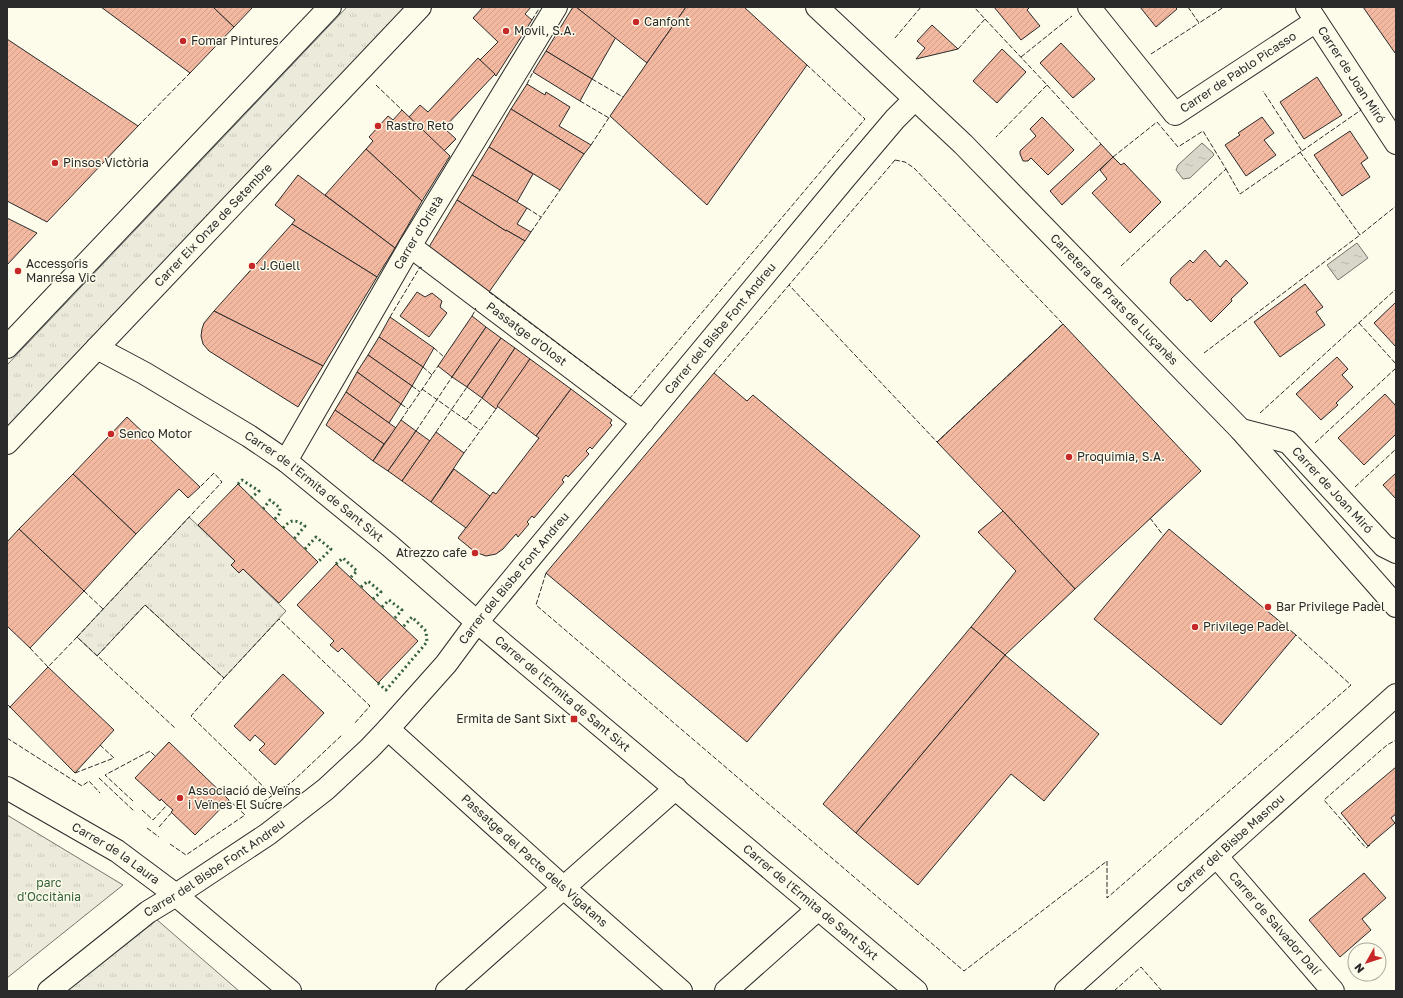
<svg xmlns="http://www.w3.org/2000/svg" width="1403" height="998" viewBox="0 0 1403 998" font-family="'Golos Text',sans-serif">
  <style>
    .park { fill: url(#park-tufts); stroke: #74746e }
    .water { fill: url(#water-ripples); stroke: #74746e }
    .building { fill: url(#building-hatch); stroke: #2b2b2b }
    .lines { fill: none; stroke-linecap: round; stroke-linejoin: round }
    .minor-casing { stroke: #2b2b2b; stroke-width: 24 }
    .tertiary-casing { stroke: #2b2b2b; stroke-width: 24 }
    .minor { stroke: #fdfbea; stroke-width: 22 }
    .tertiary { stroke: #fdfbea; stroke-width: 22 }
    .hedge { stroke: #34623c; stroke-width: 3; stroke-dasharray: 2 3; stroke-linecap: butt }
    .fence { stroke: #2b2b2b; stroke-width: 1; stroke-dasharray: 5 2; stroke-linecap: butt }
    .poi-dot { fill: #c62828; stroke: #fdfbea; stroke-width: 1.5 }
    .labels { text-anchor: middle; stroke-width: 3; stroke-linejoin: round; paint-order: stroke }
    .poi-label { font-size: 12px; fill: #2b2b2b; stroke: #fdfbea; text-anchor: start }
    .street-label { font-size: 12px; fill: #2b2b2b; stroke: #fdfbea }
    .park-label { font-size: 12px; fill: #34623c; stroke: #fdfbea }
  </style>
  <defs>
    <pattern id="park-tufts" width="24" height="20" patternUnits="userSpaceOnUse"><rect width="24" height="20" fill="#ecebdb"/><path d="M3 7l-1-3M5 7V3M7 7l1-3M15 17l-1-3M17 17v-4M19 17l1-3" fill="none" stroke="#cbcabc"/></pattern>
    <pattern id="water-ripples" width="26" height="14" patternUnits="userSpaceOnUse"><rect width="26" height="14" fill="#d8d7c9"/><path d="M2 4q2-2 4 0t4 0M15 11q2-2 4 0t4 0" fill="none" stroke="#bab9ad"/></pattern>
    <pattern id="building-hatch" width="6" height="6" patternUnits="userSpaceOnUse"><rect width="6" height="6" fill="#f2b8a0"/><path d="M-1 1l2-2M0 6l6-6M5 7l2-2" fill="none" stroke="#d09e8a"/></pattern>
  </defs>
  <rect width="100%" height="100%" fill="#fdfbea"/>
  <g class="park">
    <polygon points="347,7 408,7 7,430 7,365"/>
    <polygon points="189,517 235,561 231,565 243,569 286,611 224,678 145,605 97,656 77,637"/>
    <polygon points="7,815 123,885 7,978"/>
    <polygon points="148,912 239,991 49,991"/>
  </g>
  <g class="water">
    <polygon points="1202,143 1213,153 1214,155 1190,178 1183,179 1176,170 1178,165"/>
    <polygon points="1357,243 1368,258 1338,280 1327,265"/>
  </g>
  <g class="building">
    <polygon points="101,7 213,7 234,27 190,73"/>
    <polygon points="213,7 253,7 234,27"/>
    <polygon points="483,7 531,7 525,14 532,20 496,76 480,60 498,42 473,18"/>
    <polygon points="573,7 576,7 616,37 592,79 546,51"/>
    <polygon points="576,7 686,7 647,63"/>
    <polygon points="686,7 744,7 807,65 707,205 610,116"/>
    <polygon points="994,7 1030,7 1027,10 1040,26 1021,40"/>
    <polygon points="1140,7 1175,7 1177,9 1156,27"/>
    <polygon points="1363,7 1396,7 1396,52 1395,53"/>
    <polygon points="932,25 958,49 916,59 925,48 917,41"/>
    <polygon points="7,39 138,126 47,222 7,201"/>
    <polygon points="1061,43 1095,79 1073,98 1040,63"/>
    <polygon points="1002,49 1026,72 997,103 973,81"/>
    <polygon points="546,51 592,79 580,101 533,72"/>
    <polygon points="478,58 495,74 444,128 456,139 444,151 409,117 420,105 428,112"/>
    <polygon points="1317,77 1342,115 1304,139 1280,102"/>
    <polygon points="527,84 545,95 546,92 570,107 559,126 591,145 584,154 511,109"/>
    <polygon points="511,109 584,154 560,190 489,147"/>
    <polygon points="402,110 450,156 422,201 366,149 373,141 369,137 388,116 393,120"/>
    <polygon points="1042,117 1074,150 1048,175 1031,158 1028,161 1023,161 1020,154 1020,151 1036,136 1030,129"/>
    <polygon points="1262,117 1274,133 1264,140 1276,155 1246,176 1225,145 1240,135 1238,133"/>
    <polygon points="1350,131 1368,158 1361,163 1370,177 1342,196 1314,155"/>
    <polygon points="1101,144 1113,157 1062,205 1050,191"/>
    <polygon points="489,147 533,174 517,202 472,175"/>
    <polygon points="366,149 422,201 395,248 325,195"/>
    <polygon points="1113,157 1121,165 1124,163 1161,202 1130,233 1092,193 1107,179 1100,170"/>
    <polygon points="298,175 395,248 377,277 292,224 295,220 275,205"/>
    <polygon points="472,175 527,208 517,224 531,232 525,241 506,230 506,231 457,200"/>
    <polygon points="457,200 506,231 506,230 525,241 489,292 429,247"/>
    <polygon points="7,218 37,233 7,265"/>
    <polygon points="292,224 377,277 323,366 214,311"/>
    <polygon points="1205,250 1220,267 1226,260 1248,283 1231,299 1232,301 1211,322 1190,299 1187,301 1170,283 1171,278 1190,260 1193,263"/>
    <polygon points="1305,284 1323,307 1316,312 1325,325 1280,357 1254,322"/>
    <polygon points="417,292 425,297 432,293 442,301 440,307 447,313 429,337 400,316"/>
    <polygon points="1396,302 1396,347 1374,323"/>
    <polygon points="214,311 323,366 298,407 209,351 203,344 201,336 202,329 204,323"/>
    <polygon points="472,316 486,327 452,377 438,366"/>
    <polygon points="390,317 434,348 423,367 379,337"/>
    <polygon points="1063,324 1201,471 1075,589 1003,511 937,442"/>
    <polygon points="486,327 501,338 467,387 452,377"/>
    <polygon points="379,337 423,367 412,386 368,355"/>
    <polygon points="501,338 515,348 482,398 467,387"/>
    <polygon points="515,348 530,359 496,409 482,398"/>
    <polygon points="368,355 412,386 401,404 357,372"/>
    <polygon points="1337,357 1348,369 1342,375 1353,387 1336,403 1338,405 1321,420 1296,394"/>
    <polygon points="530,359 571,389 536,436 497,406"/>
    <polygon points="357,372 401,404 389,423 346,392"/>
    <polygon points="714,373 747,401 753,395 920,536 747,742 546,573"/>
    <polygon points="571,389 612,420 610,423 612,425 592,449 590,447 586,451 589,454 568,477 566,475 562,480 564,482 534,518 532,516 527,522 529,524 518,537 516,534 503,549 496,554 486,556 475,552 458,538 493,492 496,494 539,438 536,436"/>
    <polygon points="346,392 396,428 384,444 335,410"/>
    <polygon points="1385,394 1396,406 1396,434 1364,465 1338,438"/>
    <polygon points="335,410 384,444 373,461 326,425"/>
    <polygon points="127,417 200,487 188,498 179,489 136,534 73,474"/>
    <polygon points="401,420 416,431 388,471 373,461"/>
    <polygon points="416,431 430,441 402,481 388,471"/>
    <polygon points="436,432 464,453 431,502 402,481"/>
    <polygon points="454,469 490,496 466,528 431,502"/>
    <polygon points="1396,473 1396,499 1383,485"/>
    <polygon points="73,474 136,534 84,591 19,529"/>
    <polygon points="238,484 318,562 279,603 243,569 239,573 231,565 235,561 198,525"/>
    <polygon points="1003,511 1075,589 1005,655 971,627 1016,571 978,532"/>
    <polygon points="19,529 84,591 30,648 7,626 7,542"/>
    <polygon points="1169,529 1296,635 1221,725 1094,619"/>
    <polygon points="336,564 418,641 378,683 342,648 338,652 330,645 334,641 297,605"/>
    <polygon points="971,627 1005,655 856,833 823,804"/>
    <polygon points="1005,655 1099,734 1044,801 1011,774 918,885 856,833"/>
    <polygon points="48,667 114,730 75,773 10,707"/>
    <polygon points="283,674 324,713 275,765 259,750 265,744 255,735 250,741 234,726"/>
    <polygon points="169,742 229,800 195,835 171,812 173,810 165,803 161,799 160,801 135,778"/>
    <polygon points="1396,767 1396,814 1391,818 1395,823 1368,846 1341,813"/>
    <polygon points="1364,873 1386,898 1362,919 1371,930 1340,957 1309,920"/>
  </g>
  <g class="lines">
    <defs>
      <g id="minor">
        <path id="s1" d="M1089 7 1175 114 1316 21"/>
        <path id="s2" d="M1307 7 1396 143"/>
        <path id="s3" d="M410 246 643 422"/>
        <path id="s4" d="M97 348 144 373 249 436 286 461 390 546 477 622 916 991"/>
        <path id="s5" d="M1241 430 1288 442 1384 546 1396 552"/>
        <path id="s6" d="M286 461 410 246 556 7"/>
        <path id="s7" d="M388 729 564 888 681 991"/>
        <path id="s8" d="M7 788 117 851 176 895 290 991"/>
        <path id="s9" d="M1217 857 1333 991"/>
        <path id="s10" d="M49 991 148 912 176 895 268 834 326 789 369 749 388 729 446 664 477 622 845 178 895 119 915 99"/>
        <polyline points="447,991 676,788"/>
        <polyline points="726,991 818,909"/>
        <path id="s11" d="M1066 991 1396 695"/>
      </g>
      <g id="tertiary">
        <path id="s12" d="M817 7 963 144 1241 430 1396 606"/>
        <polyline points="7,347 330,7"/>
        <path id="s13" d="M7 443 420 7"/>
      </g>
    </defs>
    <use href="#minor" class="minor-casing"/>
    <use href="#tertiary" class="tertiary-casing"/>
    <use href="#minor" class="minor"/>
    <use href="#tertiary" class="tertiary"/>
    <g class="hedge">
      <polyline points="238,484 242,480 259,491 251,498"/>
      <polyline points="263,509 270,500 280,508 280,513 274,520"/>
      <path d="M283 528C291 519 295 519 305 526L294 539"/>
      <polyline points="305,549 316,537 331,549 318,562"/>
      <polyline points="336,564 343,558 357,571 351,577"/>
      <polyline points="361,587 368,581 381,592 373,599"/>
      <polyline points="382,607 389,600 402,610 394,619"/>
      <polyline points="378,683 386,690 427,642 426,631 412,617 403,627"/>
    </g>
    <g class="fence">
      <polyline points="1188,7 1199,23 1224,7"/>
      <polyline points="985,19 1047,85 996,137"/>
      <polyline points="532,20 540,7"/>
      <polyline points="895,38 921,7"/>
      <polyline points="958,49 985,19 974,7"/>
      <polyline points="1151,54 1199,23"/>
      <polyline points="1021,57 1072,16"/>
      <polyline points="592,79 623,97"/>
      <polyline points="527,84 533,72"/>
      <polyline points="376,85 402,110"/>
      <polyline points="1047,85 1101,144"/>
      <polyline points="580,101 609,118"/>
      <polyline points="138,126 190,73"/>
      <polyline points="591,145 610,116"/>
      <polyline points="1302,151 1361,110 1359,107"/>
      <polyline points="1300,152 1360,235 1396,206"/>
      <polyline points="1113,157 1157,122 1178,147 1203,131 1226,169 1121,266"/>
      <polygon points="895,160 905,162 914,168 1063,324 937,442 789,285"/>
      <polyline points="1226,169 1240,194 1302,151 1263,91"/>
      <polyline points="527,208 541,217"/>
      <polyline points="531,232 560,190"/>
      <polyline points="489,292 630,398 865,119 807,65"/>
      <polyline points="472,316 476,309 475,308"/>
      <polyline points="390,317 420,267 422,268"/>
      <polyline points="1359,323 1396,364"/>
      <polyline points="434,348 444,357"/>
      <polyline points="1204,353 1360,235"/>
      <polyline points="423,367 432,375"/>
      <polyline points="714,373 789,285"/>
      <polyline points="412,386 420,392"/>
      <polyline points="422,389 480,430"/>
      <polyline points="401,404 408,409"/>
      <polyline points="1260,413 1396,289"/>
      <polyline points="401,420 438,366"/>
      <polyline points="466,420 482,398"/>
      <polyline points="416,431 452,377"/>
      <polyline points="436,432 467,387"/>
      <polyline points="1315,443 1396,368"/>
      <polyline points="464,453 496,409"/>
      <polyline points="1355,487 1396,449"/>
      <polyline points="1150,518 1163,535"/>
      <polyline points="1395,530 1396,529"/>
      <polyline points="546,573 536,605 964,971 1107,861 1107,898 1351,685 1296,635"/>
      <polyline points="84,591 103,609"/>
      <polyline points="77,637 222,482 214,473 200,487"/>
      <polyline points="30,648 48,667 77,637 175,728"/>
      <polyline points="97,656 145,605 224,678 191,716 273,796"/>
      <polyline points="224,678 279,619 370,706 354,724"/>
      <polyline points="7,704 10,707 7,710"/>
      <polyline points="7,738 82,786 89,781 100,793"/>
      <polyline points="75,773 114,758 100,745"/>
      <polyline points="99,778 134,811"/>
      <polyline points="133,801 105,775 150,751 155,756"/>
      <polyline points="257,806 292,782 342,735"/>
      <polyline points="142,810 153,820 167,805"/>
      <polyline points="159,827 172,812"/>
      <polyline points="147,828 159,837"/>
      <polyline points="170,844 186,855 245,815 229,800"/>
      <polyline points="1370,845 1366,848 1324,800 1387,745 1396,740"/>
      <polyline points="1114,991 1141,967 1162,991"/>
    </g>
  </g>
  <g class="poi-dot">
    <circle cx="636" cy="22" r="4"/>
    <circle cx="506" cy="31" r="4"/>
    <circle cx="183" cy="41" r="4"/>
    <circle cx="378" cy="126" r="4"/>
    <circle cx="55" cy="163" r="4"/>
    <circle cx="252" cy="266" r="4"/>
    <circle cx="18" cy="271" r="4"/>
    <circle cx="111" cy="434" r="4"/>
    <circle cx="1069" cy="457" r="4"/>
    <circle cx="475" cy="553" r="4"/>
    <circle cx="1268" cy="607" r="4"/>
    <circle cx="1195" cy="627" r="4"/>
    <rect x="570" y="715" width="8" height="8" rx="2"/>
    <circle cx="180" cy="798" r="4"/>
  </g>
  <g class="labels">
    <g class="poi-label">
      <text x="644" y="26">Canfont</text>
      <text x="514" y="35">Movil, S.A.</text>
      <text x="191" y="45">Fomar Pintures</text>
      <text x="386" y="130">Rastro Reto</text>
      <text x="63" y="167">Pinsos Victòria</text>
      <text x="26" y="268">Accessoris<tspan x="26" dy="14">Manresa Vic</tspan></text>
      <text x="260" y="270">J.Güell</text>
      <text x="119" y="438">Senco Motor</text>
      <text x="1077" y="461">Proquimia, S.A.</text>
      <text x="467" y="557" text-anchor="end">Atrezzo cafe</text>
      <text x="1276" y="611">Bar Privilege Padel</text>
      <text x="1203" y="631">Privilege Padel</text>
      <text x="566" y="723" text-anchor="end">Ermita de Sant Sixt</text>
      <text x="188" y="795">Associació de Veïns<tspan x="188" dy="14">i Veïnes El Sucre</tspan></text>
    </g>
    <g class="street-label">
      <text dy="4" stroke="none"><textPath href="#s1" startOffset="213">Carrer de Pablo Picasso</textPath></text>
      <text dy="4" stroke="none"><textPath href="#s2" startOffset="81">Carrer de Joan Miró</textPath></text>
      <text dy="4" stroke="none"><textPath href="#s13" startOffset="300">Carrer Eix Onze de Setembre</textPath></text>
      <text dy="4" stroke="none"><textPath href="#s6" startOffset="264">Carrer d'Oristà</textPath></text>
      <text dy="4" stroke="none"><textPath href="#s12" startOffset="417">Carretera de Prats de Lluçanès</textPath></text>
      <text dy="4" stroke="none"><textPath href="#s10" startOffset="950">Carrer del Bisbe Font Andreu</textPath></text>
      <text dy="4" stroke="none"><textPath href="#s3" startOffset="146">Passatge d'Olost</textPath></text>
      <text dy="4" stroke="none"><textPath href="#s4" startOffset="258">Carrer de l'Ermita de Sant Sixt</textPath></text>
      <text dy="4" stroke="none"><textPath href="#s5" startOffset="114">Carrer de Joan Miró</textPath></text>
      <text dy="4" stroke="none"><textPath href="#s10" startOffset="626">Carrer del Bisbe Font Andreu</textPath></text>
      <text dy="4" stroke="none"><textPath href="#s4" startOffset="582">Carrer de l'Ermita de Sant Sixt</textPath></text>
      <text dy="4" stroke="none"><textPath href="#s11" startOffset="221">Carrer del Bisbe Masnou</textPath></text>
      <text dy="4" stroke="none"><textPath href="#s8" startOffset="127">Carrer de la Laura</textPath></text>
      <text dy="4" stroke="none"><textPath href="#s7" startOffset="197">Passatge del Pacte dels Vigatans</textPath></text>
      <text dy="4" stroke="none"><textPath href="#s10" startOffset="206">Carrer del Bisbe Font Andreu</textPath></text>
      <text dy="4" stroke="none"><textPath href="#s4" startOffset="906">Carrer de l'Ermita de Sant Sixt</textPath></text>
      <text dy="4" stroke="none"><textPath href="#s9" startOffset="88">Carrer de Salvador Dalí</textPath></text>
    </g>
    <g class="park-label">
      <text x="49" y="887">parc<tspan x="49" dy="14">d'Occitània</tspan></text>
    </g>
  </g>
  <rect width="1403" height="998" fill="none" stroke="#2b2b2b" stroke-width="16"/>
  <g transform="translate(1367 962) rotate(231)"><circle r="19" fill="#fdfbea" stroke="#a9a89e"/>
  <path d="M0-3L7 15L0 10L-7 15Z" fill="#c62828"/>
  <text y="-6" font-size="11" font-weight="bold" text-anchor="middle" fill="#2b2b2b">N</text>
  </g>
</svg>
